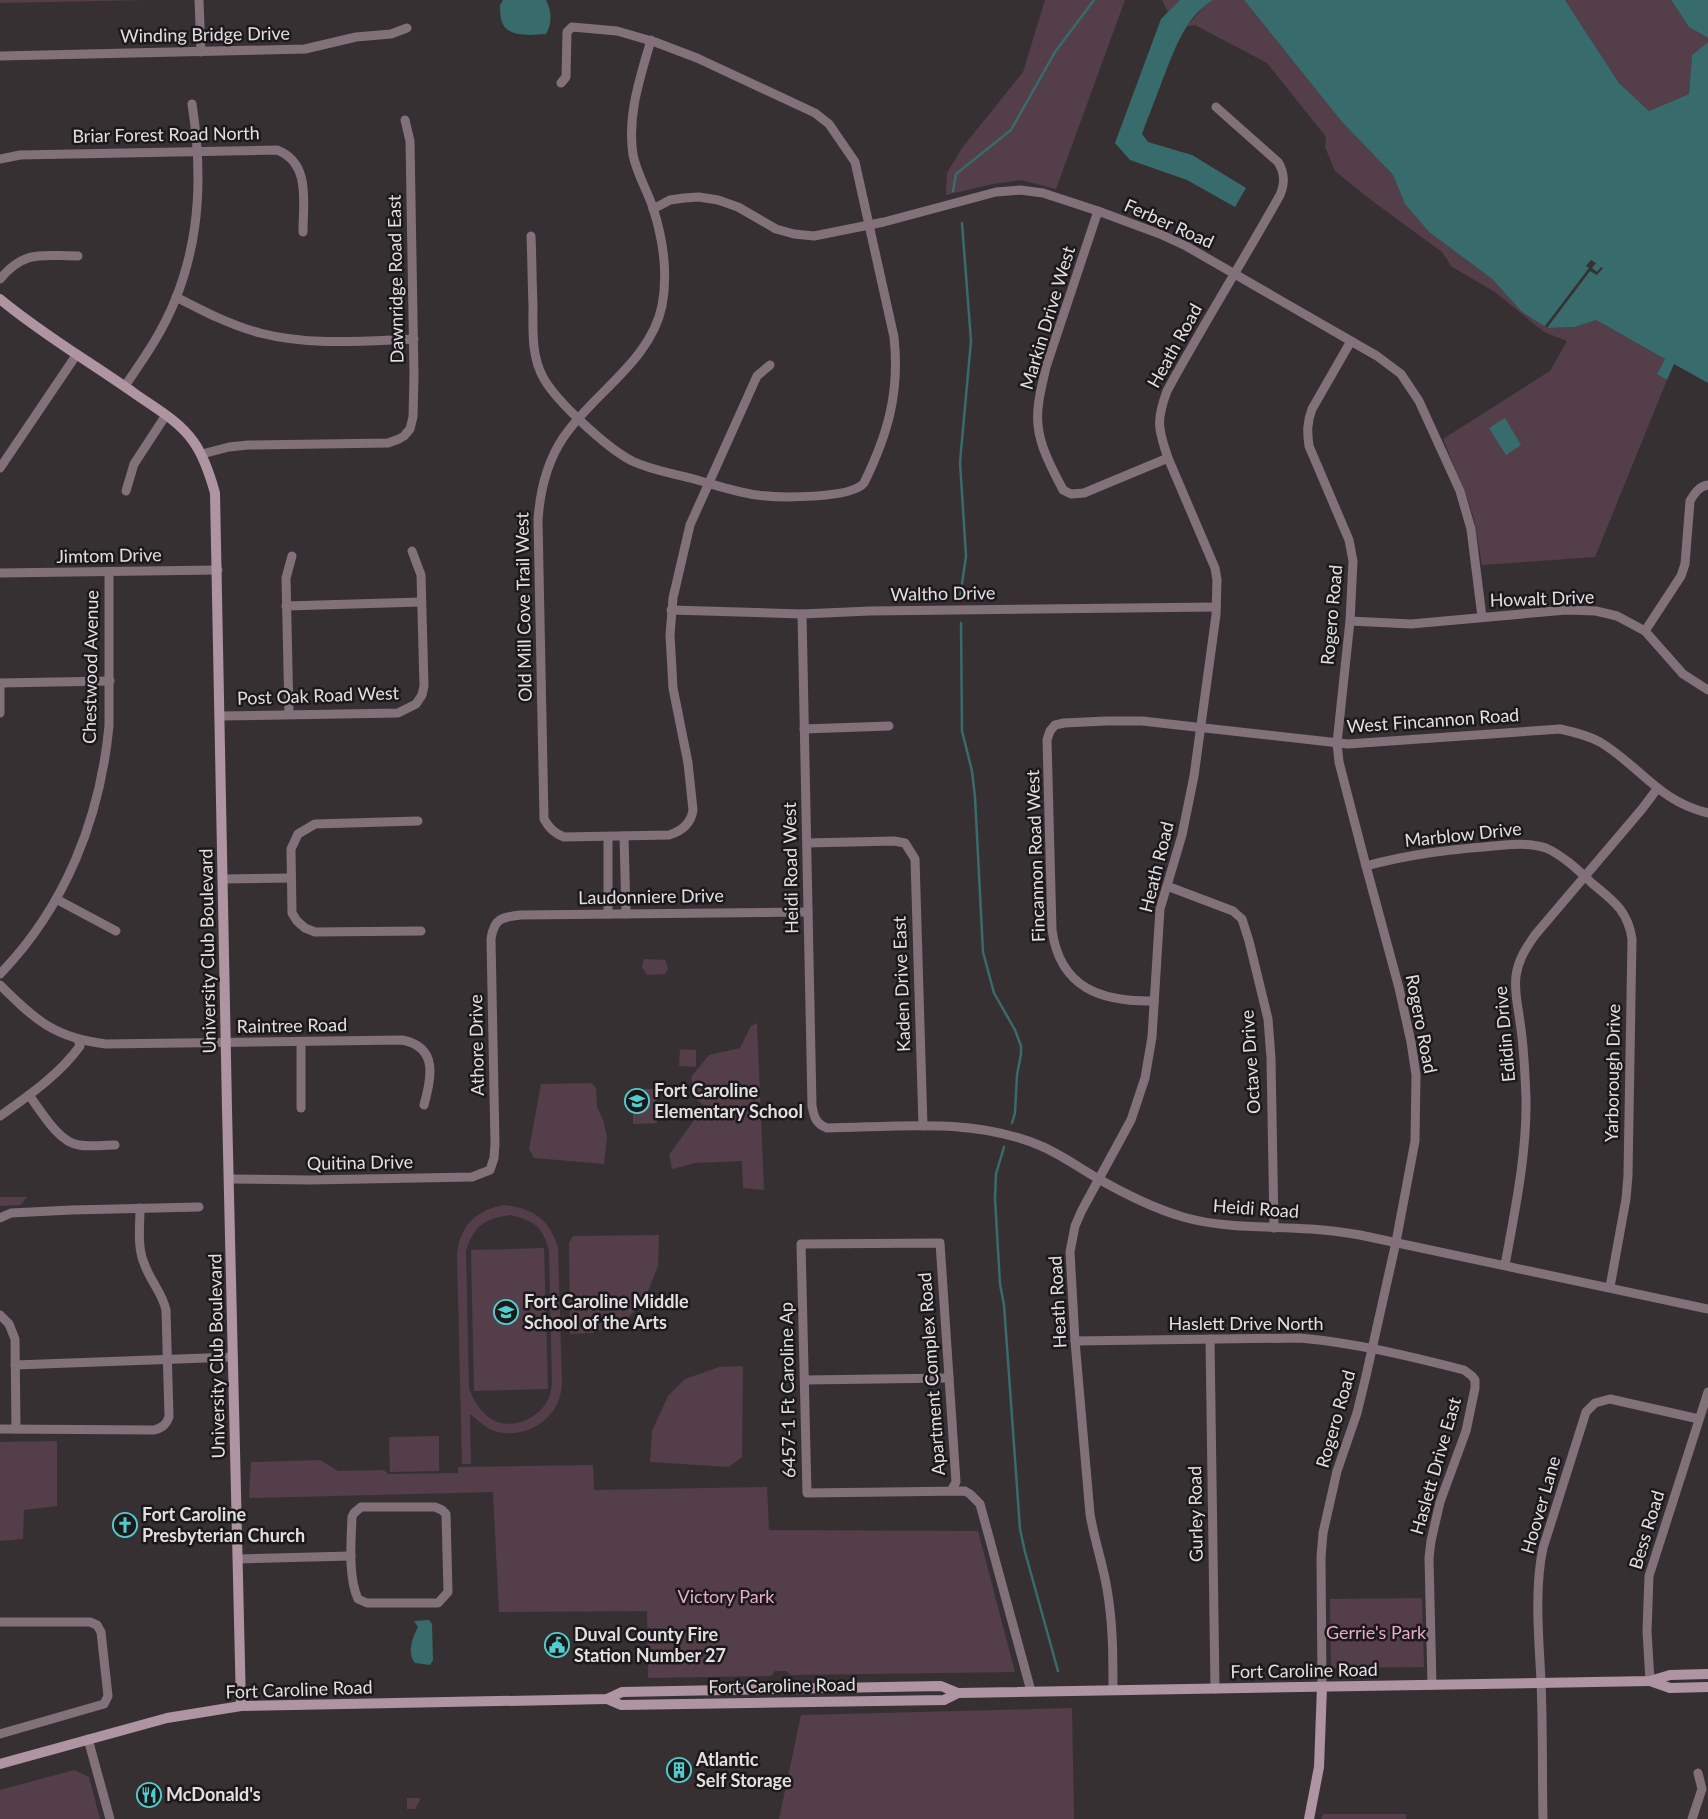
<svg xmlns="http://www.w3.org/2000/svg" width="1708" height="1819" viewBox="0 0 1708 1819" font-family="Lato,sans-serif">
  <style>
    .green { fill: #543e49; fill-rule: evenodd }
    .water { fill: #386b6b }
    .pier { fill: #373033 }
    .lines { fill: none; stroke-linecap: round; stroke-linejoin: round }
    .stream { stroke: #386b6b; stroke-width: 2.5 }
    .street { stroke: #827179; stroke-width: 9 }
    .secondary { stroke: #af94a1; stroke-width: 10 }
    .labels { text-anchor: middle; stroke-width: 5; stroke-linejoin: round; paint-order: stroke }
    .street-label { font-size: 18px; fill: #e3dee0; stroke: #1c191b }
    .poi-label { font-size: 18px; font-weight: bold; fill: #e3dee0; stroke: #1c191b; text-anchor: start }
    .park-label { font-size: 18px; fill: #eaabcb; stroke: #1c191b }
  </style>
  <rect width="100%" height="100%" fill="#373033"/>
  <g class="green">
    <polygon points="0,0 146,0 0,3"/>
    <polygon points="1045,0 1125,0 1056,189 1021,180 993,184 946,195 947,173 962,148 1023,72"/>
    <polygon points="1162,0 1180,0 1168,12"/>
    <polygon points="1213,0 1244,0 1342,122 1393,175 1405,204 1429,232 1492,279 1522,312 1547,328 1575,327 1596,320 1665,359 1657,374 1667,380 1595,557 1482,565 1474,519 1466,494 1443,439 1550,371 1567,341 1544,332 1495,292 1452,267 1442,252 1371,200 1335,171 1325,147 1326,137 1267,63 1195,25 1187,26 1205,5"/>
    <polygon points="1565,0 1671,0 1689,27 1708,38 1708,42 1692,55 1689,94 1649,111 1619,83"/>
    <polygon points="644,959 665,960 668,969 665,974 647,975 642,967"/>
    <polygon points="757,1023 764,1190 743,1188 742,1161 695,1163 672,1169 669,1155 704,1106 695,1098 691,1077 709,1055 740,1048 751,1026"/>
    <polygon points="680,1049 696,1050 696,1067 679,1066"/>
    <polygon points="592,1083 596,1088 597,1107 603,1120 607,1137 604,1164 534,1158 529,1149 541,1084"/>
    <polygon points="633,1089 656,1089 657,1123 633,1124"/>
    <polygon points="0,1197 27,1197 21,1205 0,1206"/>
    <path d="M504 1205C534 1209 548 1218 558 1247L562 1386C561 1391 560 1397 558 1402 548 1426 517 1440 492 1430 483 1426 478 1420 470 1414L471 1464H462L457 1254C460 1226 476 1210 504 1205ZM511 1215C535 1221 543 1227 549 1251L552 1383C551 1388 551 1394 549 1398 537 1423 502 1434 483 1412 476 1405 472 1396 469 1388L466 1251C474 1226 485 1218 511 1215Z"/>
    <polygon points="659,1235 658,1266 644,1301 627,1319 593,1333 570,1334 569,1243 573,1236"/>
    <polygon points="544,1248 548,1389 474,1391 471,1250"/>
    <polygon points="743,1366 742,1457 729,1467 650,1462 652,1431 668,1396 685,1379 719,1367"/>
    <polygon points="439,1436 439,1471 390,1472 389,1437"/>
    <polygon points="57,1441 57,1506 24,1510 23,1539 0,1541 0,1442"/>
    <polygon points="320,1460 338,1471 384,1470 388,1474 458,1473 458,1467 593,1465 594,1490 767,1487 769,1530 978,1531 1015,1672 791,1675 786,1671 775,1671 771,1676 648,1678 647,1611 499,1612 493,1492 249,1498 251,1462"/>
    <polygon points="1422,1598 1424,1667 1331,1668 1330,1599"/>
    <polygon points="1072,1708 1074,1819 779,1819 801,1715"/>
    <polygon points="74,1770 89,1777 100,1819 0,1819 0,1790"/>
    <polygon points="407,1798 421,1798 415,1809 407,1809"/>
    <polygon points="1323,1814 1406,1814 1406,1819 1321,1819"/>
  </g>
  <g class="water">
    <path d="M503 0H546C552 12 552 23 546 34 533 35 507 38 502 22 500 17 500 10 500 5Z"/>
    <path d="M1180 0H1213C1184 17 1173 54 1161 84 1155 100 1148 117 1142 134L1148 142 1192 155 1246 188 1235 207 1187 180 1130 160 1115 143 1161 19Z"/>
    <polygon points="1244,0 1565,0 1619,83 1649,111 1689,94 1692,55 1708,42 1708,383 1674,364 1667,380 1657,374 1665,359 1596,320 1575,327 1547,328 1522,312 1492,279 1429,232 1405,204 1393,175 1342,122"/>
    <polygon points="1671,0 1708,0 1708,38 1689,27"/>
    <polygon points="1505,418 1521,445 1506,455 1489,428"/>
    <path d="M429 1620 432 1624 433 1660 430 1665 415 1663C407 1652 412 1639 418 1627L414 1621Z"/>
  </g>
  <polygon class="pier" points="1591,260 1596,263 1592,268 1597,272 1601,267 1603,268 1597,275 1590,271 1547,328 1545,326 1589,268 1586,266"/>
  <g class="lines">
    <g class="stream">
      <polyline points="953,191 956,174 1011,130 1055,52 1094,0"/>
      <polyline points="960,598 966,556 960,462 971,341 962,223"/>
      <polyline points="961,623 962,731 972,771 975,797 983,952 994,993 1015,1030 1021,1046 1021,1054 1017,1075 1015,1113 1012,1123"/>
      <polyline points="1004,1147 996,1174 995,1198 1000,1284 1004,1305 1020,1529 1025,1552 1058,1671"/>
    </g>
    <g class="street">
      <polyline points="199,0 201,52"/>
      <path d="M651 40C640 78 627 115 633 155 637 174 647 190 653 208 663 239 668 274 662 306 650 362 593 393 563 438 547 462 540 491 538 520L544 819C549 828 554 833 564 837L669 835C682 831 691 823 693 810L688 763 673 688 670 635 673 598 690 525 757 376 770 365"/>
      <polyline points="0,56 305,49 356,37 391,34 407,28"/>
      <path d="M0 159 20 155 277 150C311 163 303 202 303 232"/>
      <polyline points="653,209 670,200 684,198 699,197 718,200 738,207 776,229 794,234 814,236 884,222 996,192 1020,190 1043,193 1098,211 1160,234 1186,246 1377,356 1401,374 1419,401 1460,491 1471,529 1482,617"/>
      <path d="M1098 211 1046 367C1042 386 1036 405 1038 425 1040 448 1053 470 1063 490L1071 494 1084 493 1168 458"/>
      <path d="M531 236C532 259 532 282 533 305 533 330 531 357 544 379 558 403 607 448 632 461 651 470 671 473 690 478 713 484 734 492 757 495 778 498 851 499 864 483 888 434 900 392 894 337L855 162 829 124 815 113 697 58 655 42 617 31 572 27 567 32 566 77 561 83"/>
      <path d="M0 279C25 249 43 256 78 256"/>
      <path d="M176 297C203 311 230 325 260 333 310 346 363 341 414 339"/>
      <path d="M125 386C135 371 145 357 154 342 199 268 205 187 192 104"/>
      <polyline points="202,454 229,447 248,445 388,443 399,439 404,436 410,429 413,417 414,376 410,141 405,120"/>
      <polyline points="0,468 77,354"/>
      <polyline points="126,491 134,464 166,415"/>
      <polyline points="0,573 218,570"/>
      <polyline points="286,606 421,602"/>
      <polyline points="671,610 802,614 870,611 1216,607"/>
      <path d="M802 614 812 1106C814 1117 816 1124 827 1128 898 1127 974 1117 1041 1146 1060 1154 1078 1167 1097 1178 1123 1193 1153 1208 1183 1217 1225 1229 1268 1226 1311 1229 1327 1230 1343 1232 1360 1235L1708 1309"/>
      <polyline points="1350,621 1411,624 1566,610 1596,611 1617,616 1645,631 1683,674 1708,690"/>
      <path d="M1645 631 1681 576 1685 564 1690 501C1694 494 1699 486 1708 485"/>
      <polyline points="0,683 110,681"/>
      <polyline points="0,685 0,713"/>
      <polyline points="289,714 286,578 292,556"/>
      <polyline points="220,716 398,713 416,704 422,695 424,686 421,575 412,551"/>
      <polyline points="804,729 889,726"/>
      <polyline points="418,821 315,824 298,834 291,849 292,913 297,921 305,928 315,932 421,931"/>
      <polyline points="624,836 626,914"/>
      <polyline points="807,843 894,841 905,843 915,859 923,1126"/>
      <path d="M1366 866C1410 854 1447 850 1493 846 1510 845 1529 842 1546 848 1564 856 1580 872 1594 885 1615 902 1628 912 1632 939L1628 1175 1626 1199 1610 1287"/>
      <polyline points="224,879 291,878"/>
      <polyline points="1167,886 1233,911 1242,919 1249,941 1268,1019 1271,1058 1274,1228"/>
      <polyline points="56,899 116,931"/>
      <polyline points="608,914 608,837"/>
      <path d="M0 974C65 907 100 819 109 726V572"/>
      <path d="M0 985C35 1020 55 1038 106 1044L402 1040C439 1047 431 1078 424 1105"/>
      <path d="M1154 1001C1101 1002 1060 988 1052 930L1047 740 1050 731 1055 725 1064 723 1106 721H1142L1348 744 1560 729C1574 732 1587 735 1600 742 1640 766 1658 801 1708 813"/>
      <path d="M29 1095C41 1111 59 1143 79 1145 90 1147 103 1145 115 1145"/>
      <polyline points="301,1108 301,1042"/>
      <path d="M0 1116C28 1096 59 1075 80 1046L78 1039"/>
      <path d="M229 1179 310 1180 472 1177 490 1170 494 1158 495 1144 491 939C494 918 502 917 521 915L808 912"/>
      <polyline points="0,1218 11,1213 71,1210 199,1207"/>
      <path d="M1505 1265C1515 1210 1527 1154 1526 1098 1525 1072 1524 1047 1520 1022 1518 1006 1514 992 1516 976 1518 960 1526 948 1535 935L1642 809 1657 789"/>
      <polyline points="0,1315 9,1324 15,1339 16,1429"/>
      <polyline points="1210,1339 1215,1689"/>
      <path d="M1075 1341 1300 1338C1356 1343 1409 1356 1464 1370L1472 1376 1475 1380V1388L1466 1431 1440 1502 1431 1541 1429 1558 1432 1685"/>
      <polyline points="15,1365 233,1357"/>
      <polyline points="805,1380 949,1378"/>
      <path d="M0 1429 154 1430C162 1428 166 1425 169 1417L166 1310C162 1292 150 1281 144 1263 137 1247 140 1225 140 1208"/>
      <polyline points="951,1491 956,1482 940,1243 801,1244 807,1493 965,1491 970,1494 980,1504 1031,1691"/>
      <path d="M361 1507H435L442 1510 446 1514 448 1592 438 1603H367L358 1599C348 1577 351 1542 352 1517L354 1513Z"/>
      <polyline points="238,1559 351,1556"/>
      <polyline points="0,1622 90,1622 97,1625 101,1632 108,1696 104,1704 0,1734"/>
      <polyline points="1650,1681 1647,1631 1649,1576 1708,1392"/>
      <path d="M1322 1687 1321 1557 1323 1533 1337 1471 1357 1413 1366 1376 1396 1242 1415 1141 1416 1075 1411 1042 1399 988 1366 866 1339 762 1337 743 1350 621 1353 561 1349 540 1309 446C1307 432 1307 422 1312 409L1351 341"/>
      <path d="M1113 1690C1113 1656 1113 1623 1107 1589 1103 1564 1094 1539 1090 1514L1075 1341 1070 1252 1075 1226 1082 1210 1131 1120 1145 1078 1152 1037 1160 909 1182 835 1194 776 1216 615 1217 580 1215 568 1168 458C1158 429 1156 420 1167 391 1203 325 1243 261 1280 195 1285 183 1285 173 1278 162L1216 107"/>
      <polyline points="88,1739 110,1819"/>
      <path d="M1543 1819C1542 1773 1543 1727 1541 1681 1539 1640 1534 1589 1543 1548L1586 1412 1595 1403 1610 1399 1699 1419"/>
      <polyline points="1692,1819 1702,1789 1698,1773"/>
    </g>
    <g class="secondary">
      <path d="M0 299C42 334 90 362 134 393 155 408 178 420 193 441 204 456 210 475 215 493L227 1109 241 1706"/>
      <polyline points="1650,1681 1670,1688 1708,1687"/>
      <polyline points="607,1699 621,1705 944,1700 958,1693"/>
      <polyline points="0,1764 167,1718 241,1706 607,1699 622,1692 941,1686 958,1693 1650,1681 1670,1675 1708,1674"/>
      <polyline points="1309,1819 1319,1767 1322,1687"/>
    </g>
  </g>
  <defs>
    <symbol id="school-ring" viewBox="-11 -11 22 22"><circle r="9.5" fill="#1c191b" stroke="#52cdce" stroke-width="1.5"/><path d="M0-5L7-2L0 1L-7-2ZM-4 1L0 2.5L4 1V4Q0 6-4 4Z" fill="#52cdce"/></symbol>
    <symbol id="church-ring" viewBox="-11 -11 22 22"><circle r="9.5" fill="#1c191b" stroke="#52cdce" stroke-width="1.5"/><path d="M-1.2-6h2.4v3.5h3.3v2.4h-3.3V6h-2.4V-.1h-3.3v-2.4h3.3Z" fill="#52cdce"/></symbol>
    <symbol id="civic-ring" viewBox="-11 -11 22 22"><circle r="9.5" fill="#1c191b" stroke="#52cdce" stroke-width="1.5"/><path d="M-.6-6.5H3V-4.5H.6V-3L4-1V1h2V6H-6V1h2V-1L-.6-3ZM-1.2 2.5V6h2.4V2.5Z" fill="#52cdce"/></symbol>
    <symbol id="building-ring" viewBox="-11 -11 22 22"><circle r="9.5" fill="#1c191b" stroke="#52cdce" stroke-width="1.5"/><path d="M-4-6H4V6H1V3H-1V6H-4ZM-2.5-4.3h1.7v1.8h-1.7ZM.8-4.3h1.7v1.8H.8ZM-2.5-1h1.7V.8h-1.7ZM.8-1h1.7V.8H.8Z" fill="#52cdce"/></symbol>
    <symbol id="restaurant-ring" viewBox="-11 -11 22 22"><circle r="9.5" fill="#1c191b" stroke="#52cdce" stroke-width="1.5"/><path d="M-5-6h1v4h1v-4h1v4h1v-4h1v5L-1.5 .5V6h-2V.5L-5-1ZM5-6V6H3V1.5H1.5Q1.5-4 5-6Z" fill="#52cdce"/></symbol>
  </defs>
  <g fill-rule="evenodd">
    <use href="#school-ring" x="623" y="1087" width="28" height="28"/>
    <use href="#school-ring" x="492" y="1298" width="28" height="28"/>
    <use href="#church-ring" x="111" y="1511" width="28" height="28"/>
    <use href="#civic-ring" x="543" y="1631" width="28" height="28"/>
    <use href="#building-ring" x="665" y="1756" width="28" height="28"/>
    <use href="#restaurant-ring" x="135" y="1781" width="28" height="28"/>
  </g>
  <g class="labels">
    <g class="street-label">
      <text transform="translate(205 35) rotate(-1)" y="6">Winding Bridge Drive</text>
      <text transform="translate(166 135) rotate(-1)" y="6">Briar Forest Road North</text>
      <text transform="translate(1169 224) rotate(24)" y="6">Ferber Road</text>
      <text transform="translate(396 279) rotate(-91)" y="6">Dawnridge Road East</text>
      <text transform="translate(1048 318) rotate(-73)" y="6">Markin Drive West</text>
      <text transform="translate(1175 346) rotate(-61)" y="6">Heath Road</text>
      <text transform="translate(109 556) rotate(-1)" y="6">Jimtom Drive</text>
      <text transform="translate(943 594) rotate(-1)" y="6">Waltho Drive</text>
      <text transform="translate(1542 599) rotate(-2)" y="6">Howalt Drive</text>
      <text transform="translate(524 607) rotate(-91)" y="6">Old Mill Cove Trail West</text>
      <text transform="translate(1332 615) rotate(-85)" y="6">Rogero Road</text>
      <text transform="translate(91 667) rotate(-89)" y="6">Chestwood Avenue</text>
      <text transform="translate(318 696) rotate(-2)" y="6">Post Oak Road West</text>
      <text transform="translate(1433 721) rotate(-4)" y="6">West Fincannon Road</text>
      <text transform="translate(1463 835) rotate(-6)" y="6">Marblow Drive</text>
      <text transform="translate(1036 856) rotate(-92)" y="6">Fincannon Road West</text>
      <text transform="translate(1157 867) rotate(-76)" y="6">Heath Road</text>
      <text transform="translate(791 868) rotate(-91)" y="6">Heidi Road West</text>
      <text transform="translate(651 897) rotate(-1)" y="6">Laudonniere Drive</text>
      <text transform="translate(208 951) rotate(-91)" y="6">University Club Boulevard</text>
      <text transform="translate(902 984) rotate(-92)" y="6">Kaden Drive East</text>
      <text transform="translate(1421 1024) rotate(79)" y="6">Rogero Road</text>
      <text transform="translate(292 1026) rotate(-1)" y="6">Raintree Road</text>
      <text transform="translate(1505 1034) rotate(-95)" y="6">Edidin Drive</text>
      <text transform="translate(477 1045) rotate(-91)" y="6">Athore Drive</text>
      <text transform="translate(1251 1062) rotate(-94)" y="6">Octave Drive</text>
      <text transform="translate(1613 1073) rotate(-89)" y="6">Yarborough Drive</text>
      <text transform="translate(360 1163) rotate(-1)" y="6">Quitina Drive</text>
      <text transform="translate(1256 1209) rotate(4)" y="6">Heidi Road</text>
      <text transform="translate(1058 1302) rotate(-93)" y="6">Heath Road</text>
      <text x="1246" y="1330">Haslett Drive North</text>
      <text transform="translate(217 1356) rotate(-91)" y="6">University Club Boulevard</text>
      <text transform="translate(932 1374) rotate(-94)" y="6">Apartment Complex Road</text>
      <text transform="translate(788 1390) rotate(-91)" y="6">6457-1 Ft Caroline Ap</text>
      <text transform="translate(1336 1419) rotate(-74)" y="6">Rogero Road</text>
      <text transform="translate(1436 1466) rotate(-74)" y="6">Haslett Drive East</text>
      <text transform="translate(1541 1505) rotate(-74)" y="6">Hoover Lane</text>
      <text transform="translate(1196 1514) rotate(-91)" y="6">Gurley Road</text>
      <text transform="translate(1647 1530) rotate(-73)" y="6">Bess Road</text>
      <text transform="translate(1304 1671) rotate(-1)" y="6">Fort Caroline Road</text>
      <text transform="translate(782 1686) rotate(-1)" y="6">Fort Caroline Road</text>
      <text transform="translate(299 1690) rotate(-2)" y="6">Fort Caroline Road</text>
    </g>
    <g class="poi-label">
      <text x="654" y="1097">Fort Caroline<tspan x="654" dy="21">Elementary School</tspan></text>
      <text x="524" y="1308">Fort Caroline Middle<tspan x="524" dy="21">School of the Arts</tspan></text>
      <text x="142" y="1521">Fort Caroline<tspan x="142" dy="21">Presbyterian Church</tspan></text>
      <text x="574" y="1641">Duval County Fire<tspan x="574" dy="21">Station Number 27</tspan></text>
      <text x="696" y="1766">Atlantic<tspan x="696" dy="21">Self Storage</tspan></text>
      <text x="166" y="1801">McDonald's</text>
    </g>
    <g class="park-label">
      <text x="726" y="1603">Victory Park</text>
      <text x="1376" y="1639">Gerrie's Park</text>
    </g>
  </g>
</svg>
